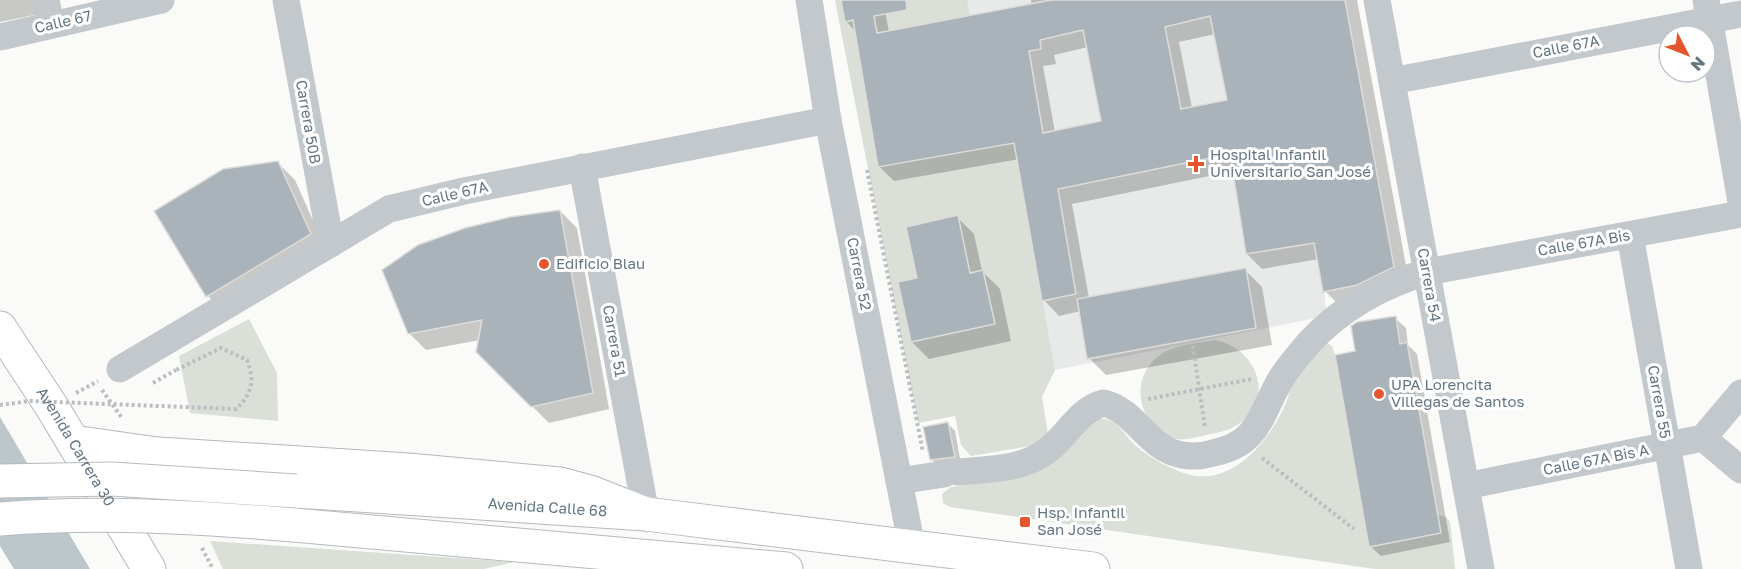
<svg xmlns="http://www.w3.org/2000/svg" width="1741" height="569" viewBox="0 0 1741 569" font-family="'Golos Text',sans-serif">
  <style>
    .built { fill: #e8e9e9 }
    .green { fill: #dadfd7 }
    .water { fill: #bbc7cb }
    .shadow { fill: #0003; fill-rule: evenodd }
    .building { fill: #aab3b9; stroke: #dcdcda; stroke-width: 1.5; fill-rule: evenodd }
    .lines { fill: none; stroke-linecap: round; stroke-linejoin: round }
    .major-casing { stroke: #b5babe; stroke-width: 35 }
    .highway-casing { stroke: #b4b9bd; stroke-width: 35 }
    .path { stroke: #bbbfc2; stroke-width: 4; stroke-dasharray: 3 3; stroke-linecap: butt }
    .minor { stroke: #c3c8cc; stroke-width: 27 }
    .major { stroke: #fff; stroke-width: 33 }
    .highway { stroke: #fff; stroke-width: 33 }
    .major-bridge-casing { stroke: #b5babe; stroke-width: 35; stroke-linecap: butt }
    .path-bridge { stroke: #bbbfc2; stroke-width: 4; stroke-dasharray: 3 3; stroke-linecap: butt }
    .major-bridge { stroke: #fff; stroke-width: 33 }
    .poi-dot { fill: #e4572e; stroke: #fff; stroke-width: 2 }
    .labels { text-anchor: middle; stroke-width: 6; stroke-linejoin: round; paint-order: stroke }
    .street-label { font-size: 15px; fill: #657683; stroke: #fff }
    .poi-label { font-size: 15px; fill: #657683; stroke: #fff; text-anchor: start }
  </style>
  <rect width="100%" height="100%" fill="#fafaf8"/>
  <polygon class="built" points="835,0 1345,0 1396,277 1324,292 1327,316 1055,370 1049,341 908,371"/>
  <g class="green">
    <polygon points="835,0 967,0 970,16 856,37 878,166 1014,142 1055,370 1042,397 1048,434 1036,445 971,456 961,445 955,416 918,423"/>
    <polygon points="249,319 277,373 278,421 190,413 179,356"/>
    <path d="M1216 340C1257 349 1277 399 1237 425 1227 432 1214 433 1202 436 1192 438 1181 442 1171 437 1135 422 1129 374 1163 353 1178 344 1199 343 1216 340Z"/>
    <path d="M1327 343 1332 346 1335 355 1369 547 1441 533 1438 515 1446 517 1450 522 1455 569H1375L950 507 943 503 942 494 951 487 1026 476 1098 419C1118 417 1124 436 1137 447 1152 459 1172 470 1190 475 1235 485 1271 438 1286 403 1290 394 1290 384 1295 376 1302 364 1317 353 1327 343Z"/>
    <polygon points="210,541 514,562 484,569 223,569"/>
  </g>
  <polygon class="water" points="0,417 90,569 14,569 0,546"/>
  <g class="shadow">
    <polygon points="0,0 45,0 44,13 0,22"/>
    <path d="M842 0H883L889 32 1032 5 1031 0H1357L1409 282 1340 306 1325 291 1319 259 1262 269 1247 254 1234 171 1072 204 1089 298 1245 270 1262 287 1272 345 1106 375 1089 358 1081 311 1059 316 1044 300 1019 159 894 181 879 166 856 32 846 21ZM1215 34 1229 101 1192 108 1179 42ZM1088 47 1103 122 1055 132 1043 66 1056 64 1054 55Z"/>
    <polygon points="278,163 295,180 327,252 225,313 208,296"/>
    <polygon points="560,211 577,228 609,409 549,423 477,351 480,340 426,350 409,333"/>
    <polygon points="957,217 974,234 982,271 1000,289 1011,341 929,359 912,342 919,279"/>
    <polygon points="1395,318 1406,328 1408,345 1417,354 1450,542 1381,556 1370,546 1356,353"/>
    <polygon points="947,423 955,431 961,464 939,467 931,459"/>
  </g>
  <g class="building">
    <path d="M841 0H906L907 10 874 16 877 33 1051 0H1345L1394 267 1357 285 1323 292 1314 243 1246 254 1230 154 1058 189 1076 294 1042 301 1014 143 878 167 853 20 845 22ZM1210 16 1227 100 1181 109 1165 27ZM1083 30 1101 121 1043 133 1029 51 1041 49 1040 40Z"/>
    <polygon points="278,161 311,234 206,297 154,211 223,169"/>
    <polygon points="560,210 593,393 531,407 476,352 482,320 408,334 382,270 418,245 465,228 510,217"/>
    <polygon points="958,215 970,273 983,270 995,324 911,342 898,282 917,278 906,227"/>
    <polygon points="1246,268 1256,328 1087,359 1077,299"/>
    <polygon points="1396,316 1400,344 1407,342 1441,533 1369,547 1335,355 1355,351 1351,326 1357,322"/>
    <polygon points="948,422 955,457 930,460 923,427"/>
  </g>
  <g class="lines">
    <defs>
      <g id="major">
        <path id="s1" d="M296 491 646 514 1093 569"/>
        <polyline points="294,525 786,569"/>
      </g>
      <g id="highway">
        <path id="s2" d="M0 328 52 407 149 569"/>
        <polyline points="73,442 158,454 408,470 560,484 593,493 646,514"/>
      </g>
    </defs>
    <use href="#major" class="major-casing"/>
    <use href="#highway" class="highway-casing"/>
    <g class="path">
      <polyline points="867,170 923,452"/>
      <polyline points="1192,340 1205,428"/>
      <polyline points="153,383 176,370"/>
      <polyline points="102,390 122,418"/>
      <polyline points="76,393 98,381"/>
      <polyline points="1148,399 1252,379"/>
      <polyline points="1262,458 1354,529"/>
      <polyline points="202,548 213,569"/>
    </g>
    <g class="minor">
      <polyline points="46,0 51,25"/>
      <polyline points="286,0 331,244"/>
      <polyline points="809,0 828,120 912,547"/>
      <polyline points="1377,0 1481,569"/>
      <polyline points="1706,0 1741,202"/>
      <polyline points="0,37 161,0"/>
      <polyline points="1392,81 1741,14"/>
      <polyline points="582,167 646,514"/>
      <polyline points="1630,235 1689,569"/>
      <polyline points="120,369 389,209 464,191 828,120"/>
      <polyline points="1703,438 1741,470"/>
      <path d="M958 472C988 469 1023 470 1048 450 1067 436 1079 409 1104 403 1136 411 1148 449 1182 455 1192 457 1203 456 1213 453 1257 444 1259 419 1278 384 1285 370 1297 357 1308 344 1338 310 1382 285 1427 272L1741 214"/>
      <polyline points="899,481 944,474"/>
      <polyline points="1466,486 1703,438 1741,393"/>
    </g>
    <use href="#major" class="major"/>
    <use href="#highway" class="highway"/>
    <defs>
      <g id="major-bridge">
        <polyline points="0,481 112,479 296,491"/>
        <path d="M0 519C98 511 196 517 294 525"/>
      </g>
    </defs>
    <use href="#major-bridge" class="major-bridge-casing"/>
    <path class="path-bridge" d="M0 405 30 401 236 409C252 394 255 381 247 360L221 348 176 370"/>
    <use href="#major-bridge" class="major-bridge"/>
  </g>
  <g class="poi-dot">
    <path d="M1193 155h6v6h6v6h-6v6h-6v-6h-6v-6h6z"/>
    <circle cx="544" cy="264" r="6"/>
    <circle cx="1379" cy="394" r="6"/>
    <rect x="1019" y="516" width="12" height="12" rx="3"/>
  </g>
  <g class="labels">
    <g class="street-label">
      <text transform="translate(63 22) rotate(-13)" y="5">Calle 67</text>
      <text transform="translate(1566 47) rotate(-11)" y="5">Calle 67A</text>
      <text transform="translate(308 122) rotate(80)" y="5">Carrera 50B</text>
      <text transform="translate(455 194) rotate(-13)" y="5">Calle 67A</text>
      <text transform="translate(1584 243) rotate(-10)" y="5">Calle 67A Bis</text>
      <text transform="translate(859 274) rotate(79)" y="5">Carrera 52</text>
      <text transform="translate(1429 285) rotate(80)" y="5">Carrera 54</text>
      <text transform="translate(614 341) rotate(80)" y="5">Carrera 51</text>
      <text transform="translate(1659 402) rotate(80)" y="5">Carrera 55</text>
      <text dy="5" stroke="none"><textPath href="#s2" startOffset="141">Avenida Carrera 30</textPath></text>
      <text transform="translate(1596 460) rotate(-11)" y="5">Calle 67A Bis A</text>
      <text dy="5" stroke="none"><textPath href="#s1" startOffset="252">Avenida Calle 68</textPath></text>
    </g>
    <g class="poi-label">
      <text x="1210" y="160">Hospital Infantil<tspan x="1210" dy="17">Universitario San José</tspan></text>
      <text x="556" y="269">Edificio Blau</text>
      <text x="1391" y="390">UPA Lorencita<tspan x="1391" dy="17">Villegas de Santos</tspan></text>
      <text x="1037" y="518">Hsp. Infantil<tspan x="1037" dy="17">San José</tspan></text>
    </g>
  </g>
  <g transform="translate(1687 54) rotate(132)"><circle r="28" fill="#ffffff" stroke="#c1c8cd" stroke-width="1.5"/>
  <path d="M0-4.5L10 22L0 15L-10 22Z" fill="#e4572e"/>
  <text y="-9" font-size="16" font-weight="bold" text-anchor="middle" fill="#657683">N</text>
  </g>
</svg>
